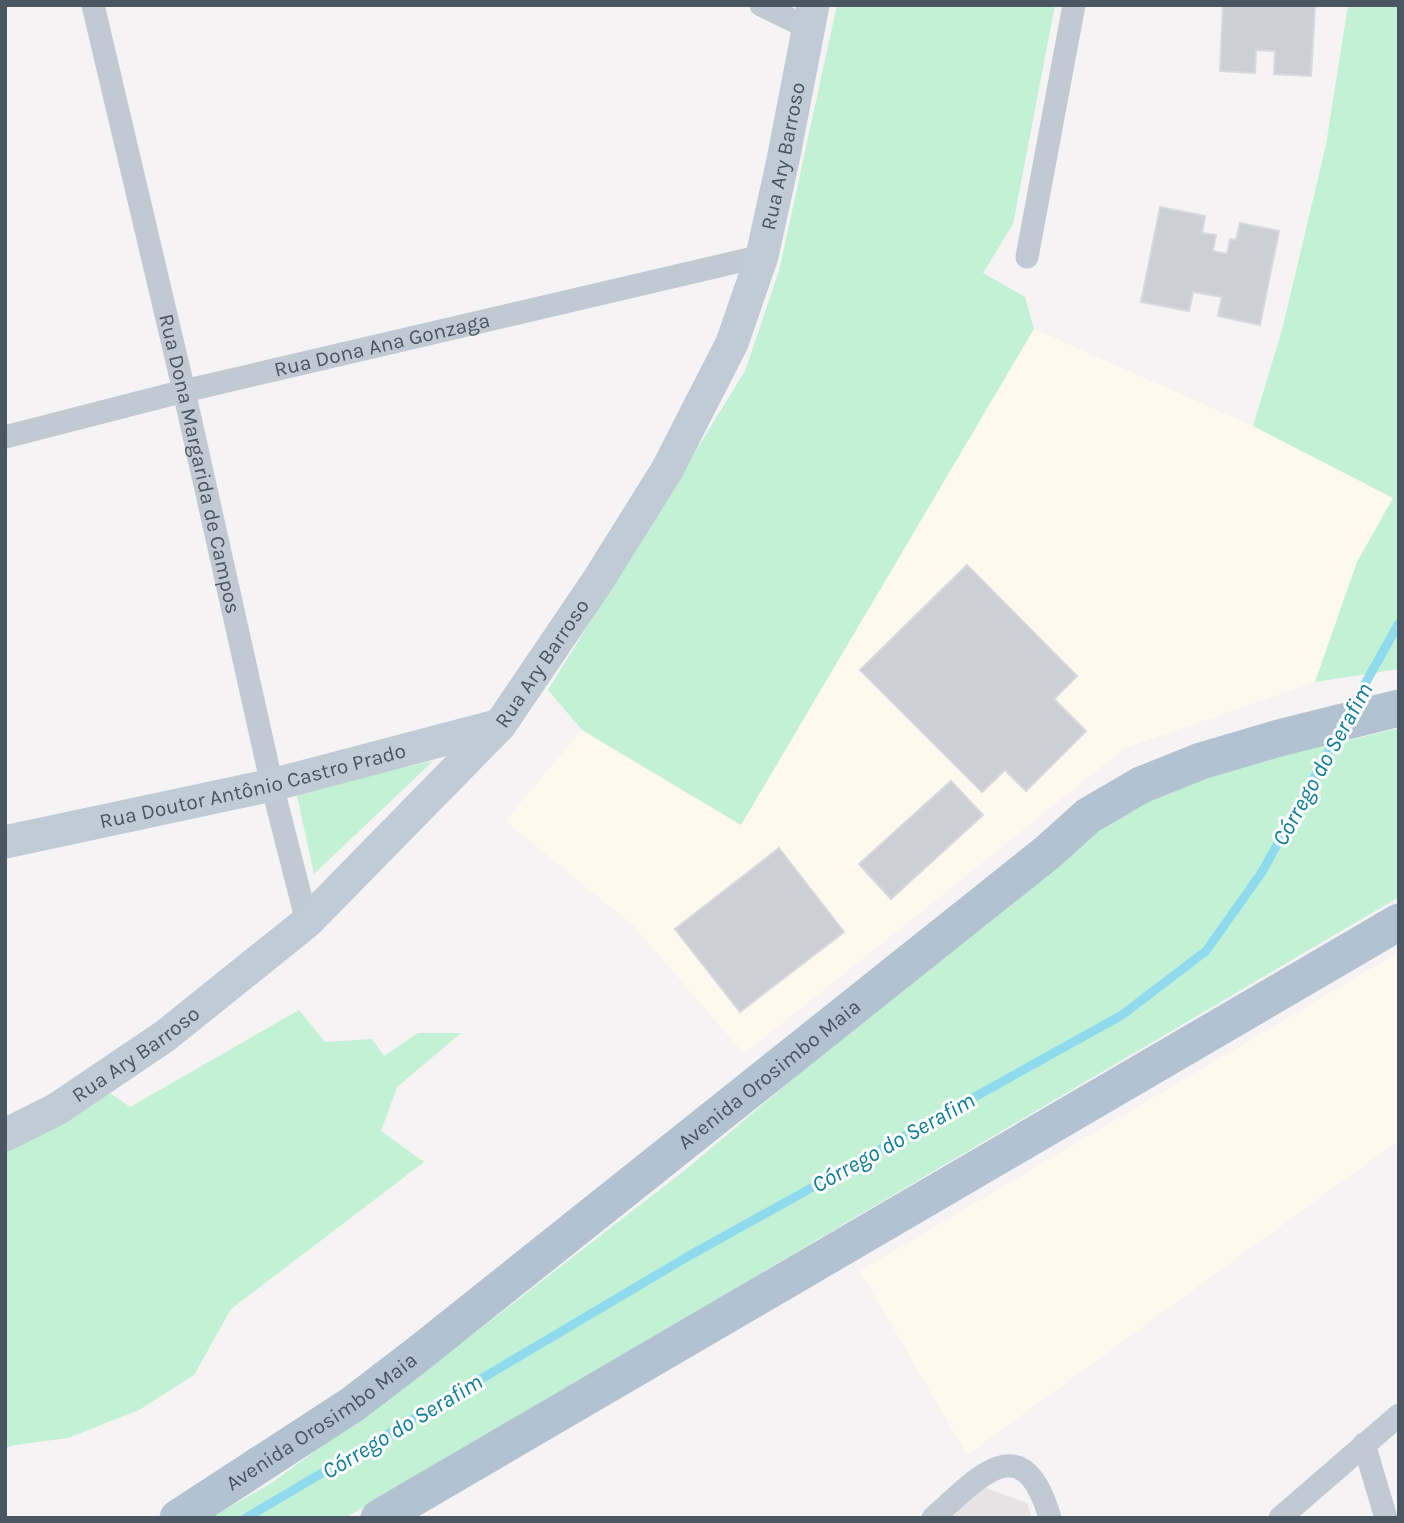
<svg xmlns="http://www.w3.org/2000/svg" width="1404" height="1523" viewBox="0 0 1404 1523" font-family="Karla,sans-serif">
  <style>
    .commercial { fill: #fdf9ef }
    .education { fill: #e6e4e5 }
    .green { fill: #c3f1d5 }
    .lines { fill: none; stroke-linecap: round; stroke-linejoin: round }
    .stream { stroke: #90daee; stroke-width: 9 }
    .building { fill: #cdcfd5; stroke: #d7d9de; stroke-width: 2 }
    .minor { stroke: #c1cad2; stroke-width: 23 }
    .secondary { stroke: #c1cbd6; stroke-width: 33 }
    .primary { stroke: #b3c2d1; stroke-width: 37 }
    .labels { text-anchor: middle; stroke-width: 6; stroke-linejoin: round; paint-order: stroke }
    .street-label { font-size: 21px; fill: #4a5661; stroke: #fff }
    .water-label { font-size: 23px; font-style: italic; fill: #0c7c9b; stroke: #fff }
  </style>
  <rect width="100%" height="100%" fill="#f5f3f3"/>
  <g class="commercial">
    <polygon points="1034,329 1253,426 1393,498 1357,562 1315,682 1125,748 744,1054 634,926 505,821 582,730 741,825"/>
    <polygon points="1399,952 1399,1140 967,1455 860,1271"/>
  </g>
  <polygon class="education" points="978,1485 1027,1503 1032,1518 947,1518"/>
  <g class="green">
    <polygon points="837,5 1055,5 1013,224 983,273 1025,297 1034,329 741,825 582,730 548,690 745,371 779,271"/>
    <polygon points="1348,5 1399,5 1399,669 1315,682 1357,562 1393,498 1253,426 1282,330 1326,145"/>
    <polygon points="1399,728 1399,897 345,1518 211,1518 273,1482 463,1342 684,1171 919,973 1083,842 1170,784 1260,755 1351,740"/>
    <polygon points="433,761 314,874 296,791"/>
    <polygon points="299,1010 325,1042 372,1039 384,1056 418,1033 461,1033 397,1087 381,1131 424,1162 231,1309 194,1375 139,1410 68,1438 15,1445 5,1448 5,1135 57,1109 110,1093 130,1107"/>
  </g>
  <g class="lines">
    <g class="stream">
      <polyline points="1351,709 1399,623"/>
      <polyline points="246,1518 687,1257 1122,1015 1206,951 1262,872 1338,734"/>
    </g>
  </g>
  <g class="building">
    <polygon points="1223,5 1315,5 1311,76 1274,74 1275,51 1256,50 1255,73 1220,71"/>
    <polygon points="1160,207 1205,216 1202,233 1216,235 1213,251 1227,254 1230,239 1236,240 1240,223 1279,231 1260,325 1218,316 1222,297 1193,292 1189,311 1141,302"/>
    <polygon points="967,565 1077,676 1054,699 1086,731 1026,791 1005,770 982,792 860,670"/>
    <polygon points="951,781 983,815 891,899 859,864"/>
    <polygon points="779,848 844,932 740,1012 675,929"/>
  </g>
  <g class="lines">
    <g class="minor">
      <path id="s1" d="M93 5 184 391 272 785 307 922"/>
      <polyline points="761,5 808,28"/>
      <polyline points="1027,257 1074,5"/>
      <path id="s2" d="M5 437 184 391 762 256"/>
      <polyline points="1364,1444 1386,1518"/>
      <path d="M933 1518C980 1476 1023 1425 1050 1518"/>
      <polyline points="1280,1518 1399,1415"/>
    </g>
    <g class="secondary">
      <path id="s3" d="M5 842 272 785 500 725"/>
      <path id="s4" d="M5 1135 57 1109 165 1036 307 922 500 725 597 582 667 470 732 343 762 256 783 160 813 5"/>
    </g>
    <g class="primary">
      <path id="s5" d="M178 1518 353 1404 417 1355 1048 852 1088 816 1141 785 1201 761 1279 738 1399 708"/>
      <polyline points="379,1518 1399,922"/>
    </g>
  </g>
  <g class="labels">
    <g class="street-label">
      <text dy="7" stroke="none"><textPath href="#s4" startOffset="1288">Rua Ary Barroso</textPath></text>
      <text dy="7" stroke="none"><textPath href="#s2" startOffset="388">Rua Dona Ana Gonzaga</textPath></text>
      <text dy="7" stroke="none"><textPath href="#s1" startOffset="471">Rua Dona Margarida de Campos</textPath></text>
      <text dy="7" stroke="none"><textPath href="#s4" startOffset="721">Rua Ary Barroso</textPath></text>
      <text dy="7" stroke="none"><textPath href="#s3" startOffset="254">Rua Doutor Antônio Castro Prado</textPath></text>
      <text dy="7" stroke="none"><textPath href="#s4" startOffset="154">Rua Ary Barroso</textPath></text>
      <text dy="7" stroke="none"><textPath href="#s5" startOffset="740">Avenida Orosimbo Maia</textPath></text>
      <text dy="7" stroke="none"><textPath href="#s5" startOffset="173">Avenida Orosimbo Maia</textPath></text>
    </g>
    <g class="water-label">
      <text transform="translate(1322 764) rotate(-61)" y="8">Córrego do Serafim</text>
      <text transform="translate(893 1142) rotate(-29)" y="8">Córrego do Serafim</text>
      <text transform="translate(402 1426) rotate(-31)" y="8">Córrego do Serafim</text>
    </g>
  </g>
  <rect width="1404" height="1523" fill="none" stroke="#4a5661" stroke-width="14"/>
</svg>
